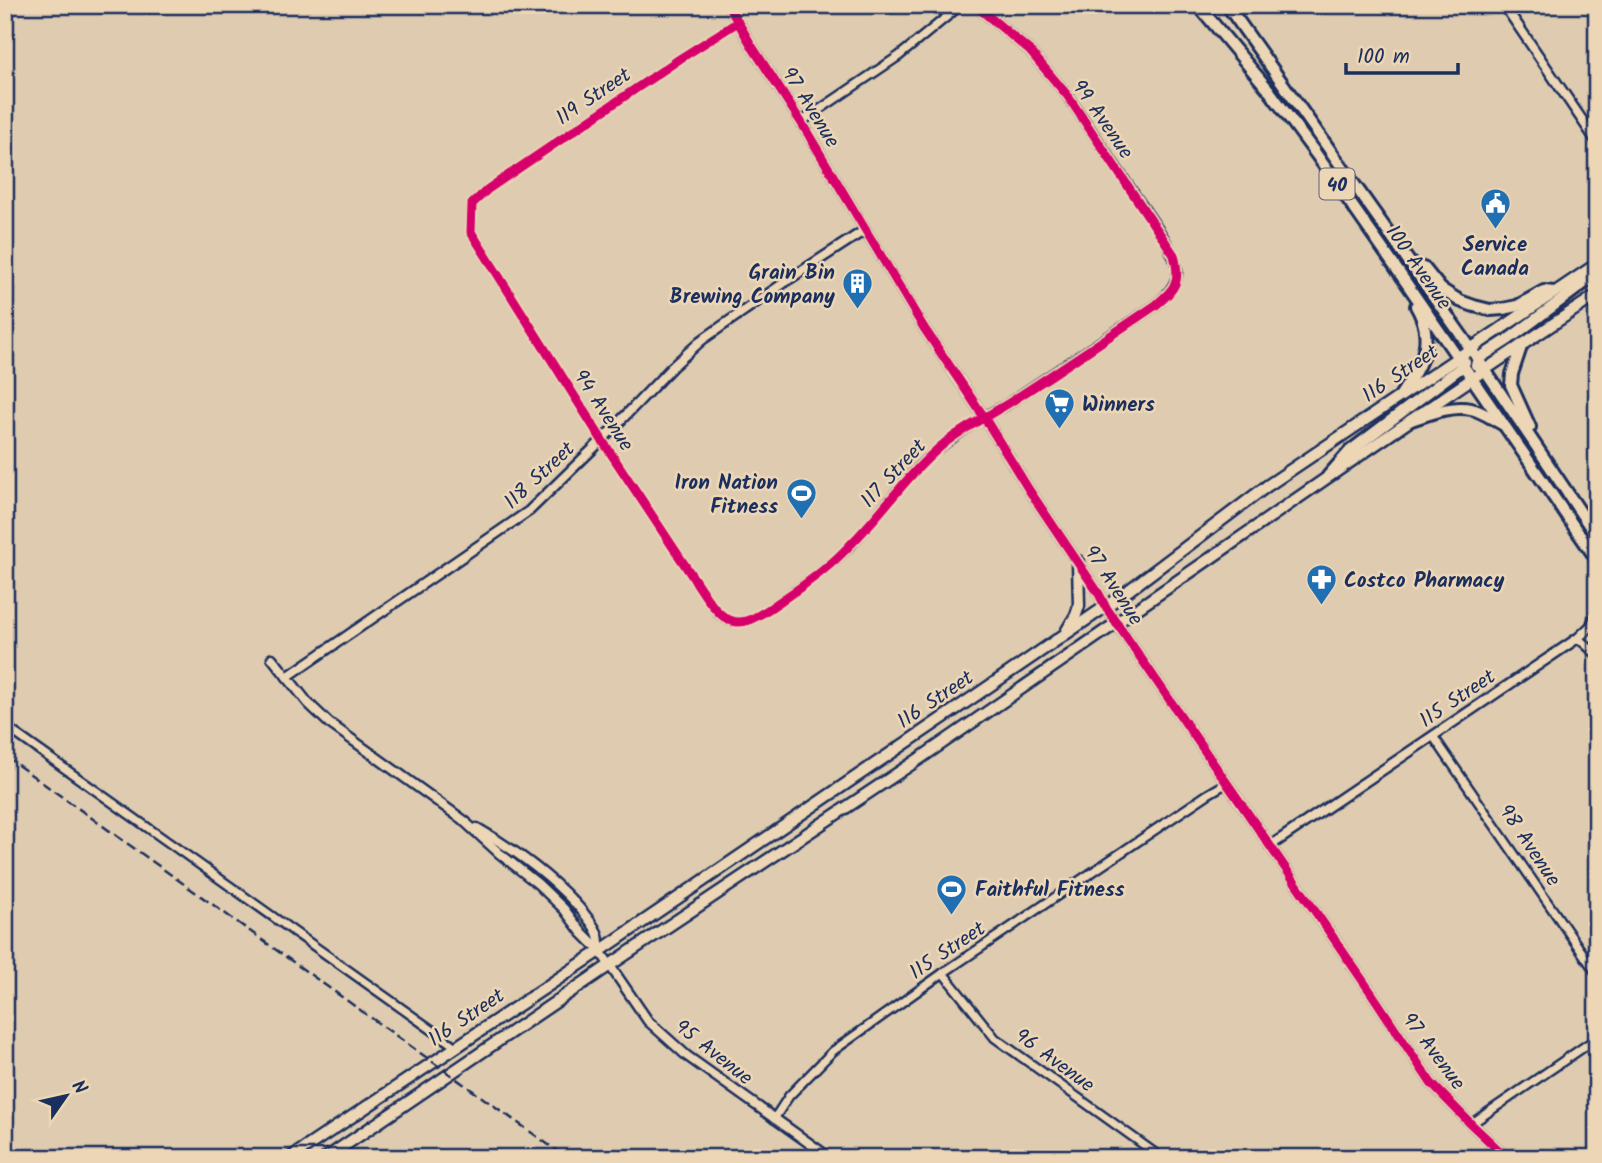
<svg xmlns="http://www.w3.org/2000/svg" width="1602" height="1163" viewBox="0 0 1602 1163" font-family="Kalam,sans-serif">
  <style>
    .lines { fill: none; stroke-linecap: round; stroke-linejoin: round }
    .minor-casing { stroke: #1b2f5e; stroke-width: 12 }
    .tertiary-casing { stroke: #1b2f5e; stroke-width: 13 }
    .secondary-casing { stroke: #1b2f5e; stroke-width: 15 }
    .primary-casing { stroke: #1b2f5e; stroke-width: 16 }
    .minor { stroke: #ecd6b5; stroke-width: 7 }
    .tertiary { stroke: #ecd6b5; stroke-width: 8 }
    .secondary { stroke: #ecd6b5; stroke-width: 10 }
    .primary { stroke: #ecd6b5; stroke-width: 10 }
    .rail { stroke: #1b2f5e; stroke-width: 2.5; stroke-dasharray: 10 5; stroke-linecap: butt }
    .cycleway-casing { stroke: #ecd6b5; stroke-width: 13 }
    .cycleway { stroke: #d6006c; stroke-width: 9 }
    .labels { text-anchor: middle; stroke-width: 5; stroke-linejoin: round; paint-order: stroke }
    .shield { fill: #ecd6b5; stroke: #5a6178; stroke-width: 2 }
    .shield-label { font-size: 19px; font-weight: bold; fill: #1b2f5e }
    .street-label { font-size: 21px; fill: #1b2f5e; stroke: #ecd6b5 }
    .poi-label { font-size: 21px; font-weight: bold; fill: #1b2f5e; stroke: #ecd6b5; text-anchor: start }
  </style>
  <rect width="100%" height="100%" fill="#dfccb0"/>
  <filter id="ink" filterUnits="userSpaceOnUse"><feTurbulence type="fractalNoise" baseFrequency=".0143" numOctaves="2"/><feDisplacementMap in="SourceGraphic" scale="14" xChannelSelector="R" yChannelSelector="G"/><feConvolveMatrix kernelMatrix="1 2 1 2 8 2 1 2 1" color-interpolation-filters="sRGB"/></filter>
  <g filter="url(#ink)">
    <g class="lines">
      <defs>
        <g id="minor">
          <path d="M738 22 681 58 488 189 472 204 471 232 602 440 706 597C714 608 723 623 739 622 752 622 766 611 777 603 804 585 830 567 853 543 877 517 898 487 923 462 942 444 963 431 984 417"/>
          <polyline points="801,122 899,56 961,5"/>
          <polyline points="1578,638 1597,655"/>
          <polyline points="5,726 456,1047"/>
          <polyline points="1433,736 1597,974"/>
          <polyline points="943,973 995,1038 1162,1158"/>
          <polyline points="774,1119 789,1096 833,1051 943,973 1208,794 1227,783"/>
          <polyline points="1471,1124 1597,1038"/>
        </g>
        <g id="tertiary">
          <polyline points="728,5 753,48 801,122 924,328 984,417 1029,490 1099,594 1105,606 1372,994 1431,1083 1471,1124 1507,1158"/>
          <path d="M975 5 1030 51 1067 95 1163 237C1181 268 1185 280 1156 305L1006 405 984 417"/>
          <polyline points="1504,5 1597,142"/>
          <polyline points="272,658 308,703 329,723 466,822"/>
          <polyline points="287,677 529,511 602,440 672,367 702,340 791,278 865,230"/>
          <polyline points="464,821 499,853 538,884 564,909 582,933 600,951 648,1021 687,1056 830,1158"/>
          <path d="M477 828C517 851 553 877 583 912 588 919 595 926 598 935 599 939 599 946 600 951"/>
          <polyline points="1270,846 1578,638 1593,624"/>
        </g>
        <g id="secondary">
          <polyline points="1067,630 1076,615 1079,606 1078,561"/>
          <polyline points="290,1158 600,951 972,698 1121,596 1267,486 1597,264"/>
          <path d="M326 1158 610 965 922 757 1411 420C1473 378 1534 336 1597 295"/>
        </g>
        <g id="primary">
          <polyline points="1198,5 1268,89 1316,154 1405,281 1597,560"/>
          <polyline points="1227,5 1471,349 1597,537"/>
          <polyline points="1410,263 1425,269 1441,289 1460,301 1474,306 1490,310 1503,309 1517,306 1544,291 1554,292"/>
          <polyline points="1522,344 1512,374 1511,385 1530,427"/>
          <polyline points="1476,365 1478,359 1509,339 1591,278 1597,270"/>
          <path d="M1400 396C1420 365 1437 342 1416 306"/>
          <path d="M1411 420C1430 414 1451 405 1471 409 1482 411 1492 419 1502 424"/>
          <polyline points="1328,476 1350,451 1463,366 1465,362"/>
          <polyline points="1593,624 1597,615"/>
        </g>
      </defs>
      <use href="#minor" class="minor-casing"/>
      <use href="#tertiary" class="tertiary-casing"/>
      <use href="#secondary" class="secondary-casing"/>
      <use href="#primary" class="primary-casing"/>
      <use href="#minor" class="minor"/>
      <use href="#tertiary" class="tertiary"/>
      <use href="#secondary" class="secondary"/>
      <use href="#primary" class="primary"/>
      <polyline class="rail" points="5,756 567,1158"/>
      <defs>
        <g id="cycleway">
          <polyline points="728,5 753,48 801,122 924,328 984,417 1029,490 1099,594 1105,606 1372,994 1431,1083 1471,1124 1507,1158"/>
          <path d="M738 22 681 58 488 189 472 204 471 232 602 440 706 597C716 611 729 628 749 620 762 615 773 606 785 598 809 582 832 565 851 544 884 511 909 472 946 442 965 427 988 416 1009 403 1059 371 1107 338 1156 305 1176 288 1181 282 1174 255L1067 95 1030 51 975 5"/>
        </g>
      </defs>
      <use href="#cycleway" class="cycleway-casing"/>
      <use href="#cycleway" class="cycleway"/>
    </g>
  </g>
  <defs>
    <symbol id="civic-pin" viewBox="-11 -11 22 30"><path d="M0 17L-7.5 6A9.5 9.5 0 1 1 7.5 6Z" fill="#1f6fb2" stroke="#ecd6b5"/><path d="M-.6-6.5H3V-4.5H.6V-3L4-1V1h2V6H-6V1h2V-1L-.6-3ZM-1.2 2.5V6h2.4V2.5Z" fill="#fff"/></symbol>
    <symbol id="building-pin" viewBox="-11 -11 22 30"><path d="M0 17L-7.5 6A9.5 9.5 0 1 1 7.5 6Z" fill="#1f6fb2" stroke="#ecd6b5"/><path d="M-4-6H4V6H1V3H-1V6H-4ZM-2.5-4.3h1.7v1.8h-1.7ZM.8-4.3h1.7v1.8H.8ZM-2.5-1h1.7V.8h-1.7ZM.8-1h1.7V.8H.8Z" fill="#fff"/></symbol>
    <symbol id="supermarket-pin" viewBox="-11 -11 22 30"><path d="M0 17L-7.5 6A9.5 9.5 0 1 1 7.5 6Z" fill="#1f6fb2" stroke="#ecd6b5"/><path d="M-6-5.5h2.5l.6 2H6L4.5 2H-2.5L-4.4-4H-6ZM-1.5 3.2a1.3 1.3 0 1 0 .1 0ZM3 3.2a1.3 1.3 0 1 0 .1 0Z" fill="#fff"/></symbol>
    <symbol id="stadium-pin" viewBox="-11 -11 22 30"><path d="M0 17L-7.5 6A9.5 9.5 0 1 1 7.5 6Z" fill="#1f6fb2" stroke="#ecd6b5"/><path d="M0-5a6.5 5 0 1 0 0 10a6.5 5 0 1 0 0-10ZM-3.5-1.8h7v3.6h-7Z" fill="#fff"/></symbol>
    <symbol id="pharmacy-pin" viewBox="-11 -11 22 30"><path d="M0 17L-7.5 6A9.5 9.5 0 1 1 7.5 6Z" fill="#1f6fb2" stroke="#ecd6b5"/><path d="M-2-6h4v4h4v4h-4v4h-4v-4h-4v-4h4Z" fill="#fff"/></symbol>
  </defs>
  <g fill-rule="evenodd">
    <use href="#civic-pin" x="1478" y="186" width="35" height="47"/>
    <use href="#building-pin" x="840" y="266" width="35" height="47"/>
    <use href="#supermarket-pin" x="1042" y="386" width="35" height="47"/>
    <use href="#stadium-pin" x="784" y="476" width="35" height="47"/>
    <use href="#pharmacy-pin" x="1304" y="562" width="35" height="47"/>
    <use href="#stadium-pin" x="934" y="872" width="35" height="47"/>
  </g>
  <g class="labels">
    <rect class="shield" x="1319.5" y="168.5" width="35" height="31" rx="5"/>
    <g class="shield-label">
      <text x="1337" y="191">40</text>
    </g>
    <g class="street-label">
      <text transform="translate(593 96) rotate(-34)" y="7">119 Street</text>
      <text transform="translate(811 107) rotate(58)" y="7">97 Avenue</text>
      <text transform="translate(1103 119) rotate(55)" y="7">99 Avenue</text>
      <text transform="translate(1419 267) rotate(55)" y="7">100 Avenue</text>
      <text transform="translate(1400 373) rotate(-34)" y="7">116 Street</text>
      <text transform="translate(604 410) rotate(57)" y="7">94 Avenue</text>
      <text transform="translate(893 473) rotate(-47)" y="7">117 Street</text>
      <text transform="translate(539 475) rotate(-43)" y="7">118 Street</text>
      <text transform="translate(1114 585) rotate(57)" y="7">97 Avenue</text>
      <text transform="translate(1457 698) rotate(-34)" y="7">115 Street</text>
      <text transform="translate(935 699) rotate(-34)" y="7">116 Street</text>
      <text transform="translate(1530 845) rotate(56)" y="7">98 Avenue</text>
      <text transform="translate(947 950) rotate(-34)" y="7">115 Street</text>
      <text transform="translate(466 1017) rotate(-34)" y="7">116 Street</text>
      <text transform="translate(1434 1051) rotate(53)" y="7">97 Avenue</text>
      <text transform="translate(714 1052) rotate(38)" y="7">95 Avenue</text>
      <text transform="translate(1055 1060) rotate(36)" y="7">96 Avenue</text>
    </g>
    <g class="poi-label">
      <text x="1495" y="251" text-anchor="middle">Service<tspan x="1495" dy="24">Canada</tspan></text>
      <text x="835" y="279" text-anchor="end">Grain Bin<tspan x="835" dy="24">Brewing Company</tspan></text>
      <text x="1082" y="411">Winners</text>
      <text x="778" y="489" text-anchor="end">Iron Nation<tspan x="778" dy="24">Fitness</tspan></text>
      <text x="1344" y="587">Costco Pharmacy</text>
      <text x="975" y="896">Faithful Fitness</text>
    </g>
  </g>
  <rect width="1602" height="1163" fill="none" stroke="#ecd6b5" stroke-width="28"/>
  <rect x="14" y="14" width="1574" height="1135" fill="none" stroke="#1b2f5e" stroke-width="2.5" filter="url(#ink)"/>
  <g transform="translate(66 1096) rotate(56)" stroke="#ecd6b5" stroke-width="5" paint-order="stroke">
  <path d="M0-5L12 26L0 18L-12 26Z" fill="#1b2f5e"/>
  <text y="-10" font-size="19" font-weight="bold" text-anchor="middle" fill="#1b2f5e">N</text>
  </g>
  <path d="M1346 63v10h112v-10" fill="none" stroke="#1b2f5e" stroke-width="3.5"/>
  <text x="1357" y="63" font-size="21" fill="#1b2f5e" stroke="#ecd6b5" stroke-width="5" paint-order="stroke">100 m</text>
</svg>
